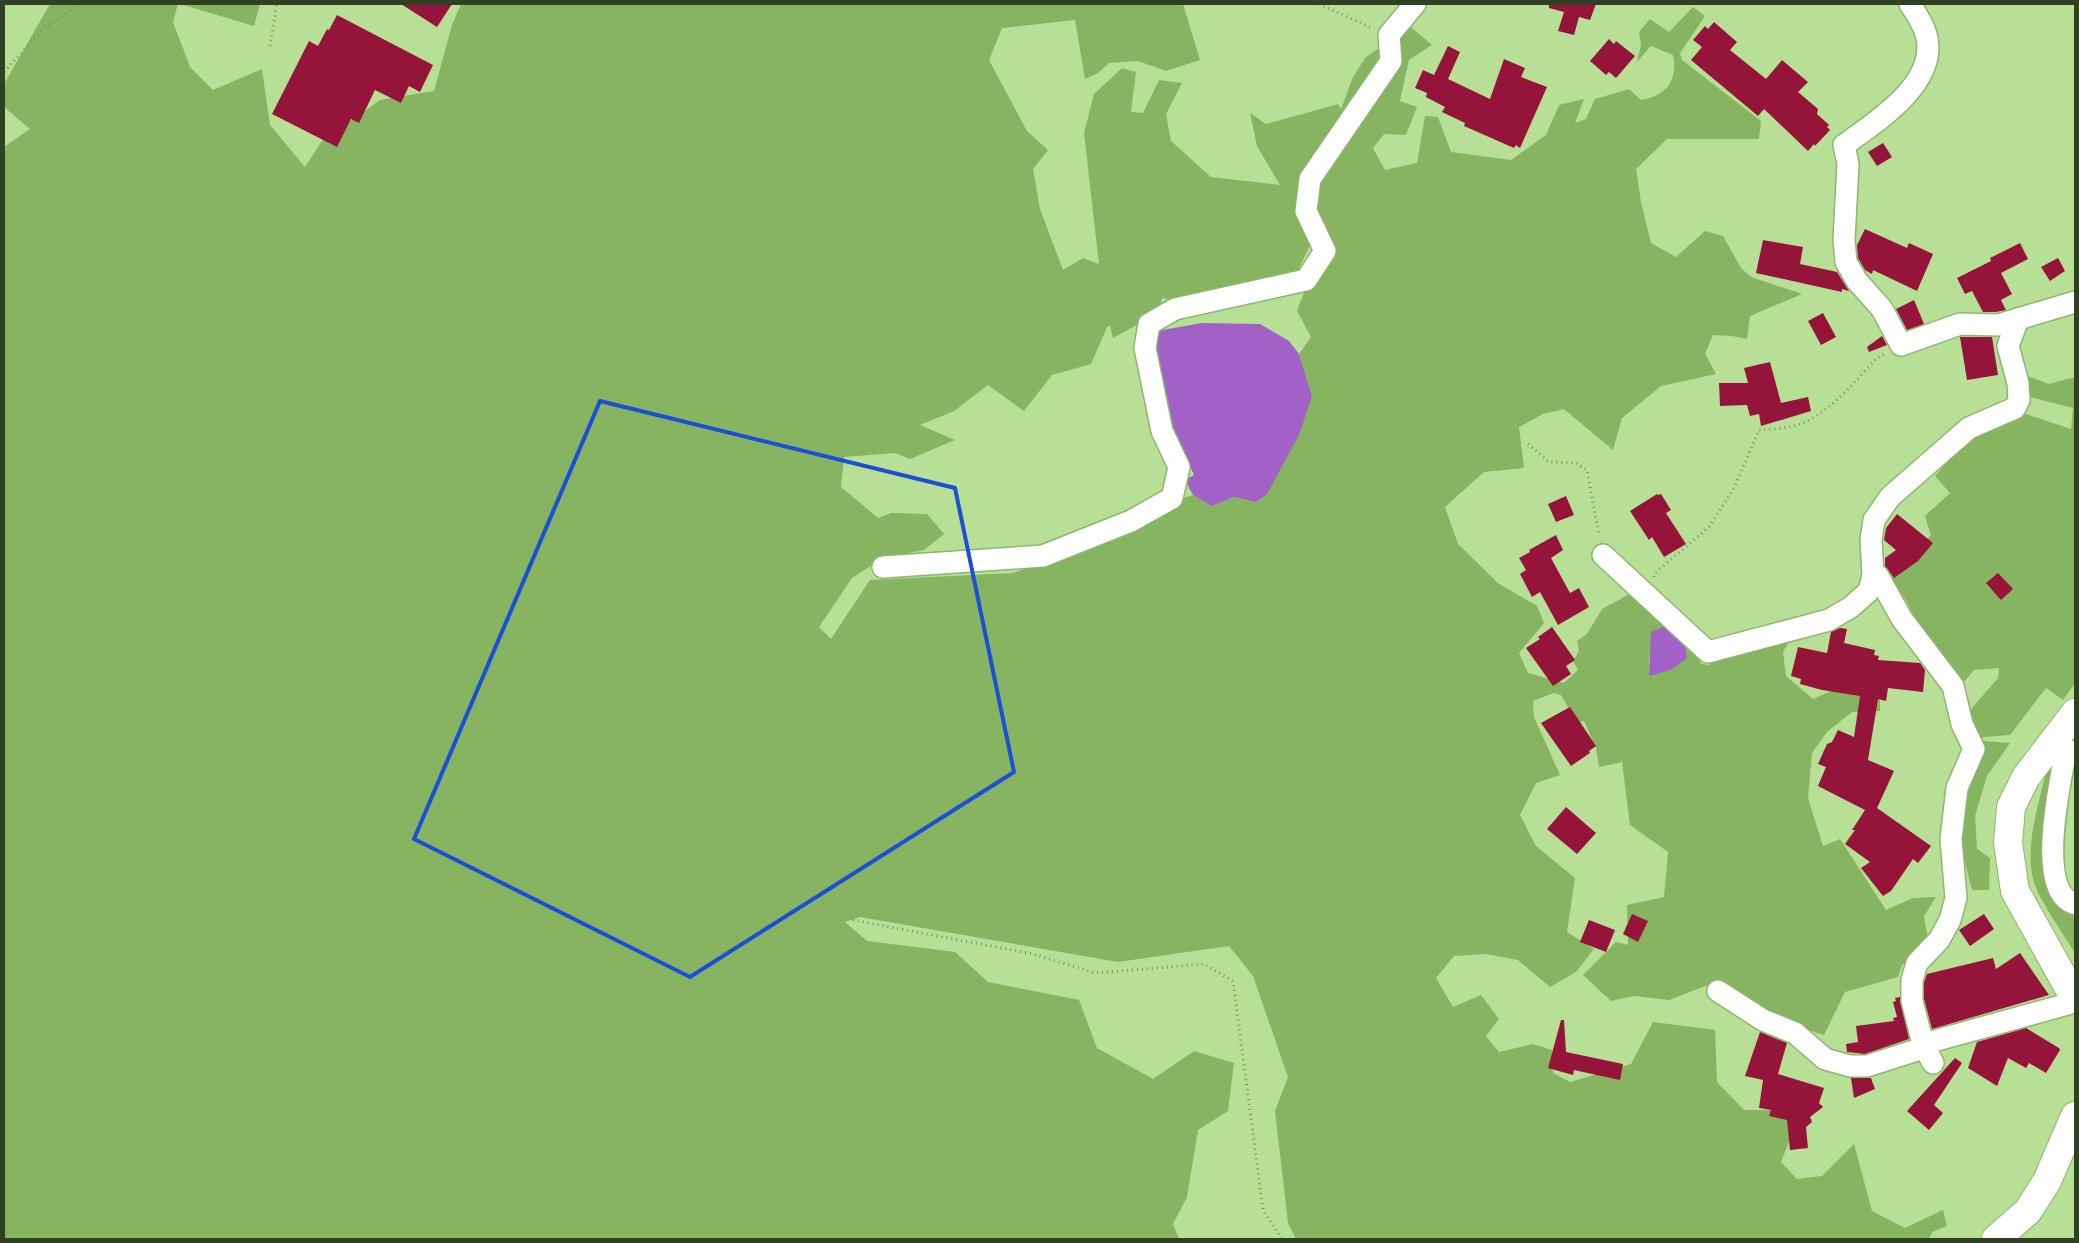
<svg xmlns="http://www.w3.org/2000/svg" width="2079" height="1243" viewBox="0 0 2079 1243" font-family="'DM Sans',sans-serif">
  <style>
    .green { fill: #86b460; fill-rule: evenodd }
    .water { fill: #a261c6 }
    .building { fill: #951439 }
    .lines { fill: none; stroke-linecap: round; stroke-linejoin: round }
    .street-casing { stroke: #8eb66e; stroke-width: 24 }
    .secondary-casing { stroke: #8eb66e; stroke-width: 30 }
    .path { stroke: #779560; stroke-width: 3; stroke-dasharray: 1 4; stroke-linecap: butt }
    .street { stroke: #fff; stroke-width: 21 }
    .secondary { stroke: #fff; stroke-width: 28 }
    .marked { fill: none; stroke: #1d4ed8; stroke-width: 4; stroke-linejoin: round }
  </style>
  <rect width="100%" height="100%" fill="#b7e096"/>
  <g class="green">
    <path d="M50 4H178L173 22 190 67 213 90 262 69 270 125 305 167 322 141 380 100 434 91 452 25 461 4H1183L1200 60 1166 71 1138 61 1109 63 1098 73 1085 79 1075 20 1002 28 989 60 1027 131 1048 150 1033 169 1040 209 1063 270 1083 258 1099 264 1084 133 1094 94 1122 68 1136 72 1131 112 1143 113 1159 80 1182 83 1166 114 1171 141 1211 177 1280 185 1257 146 1250 113 1266 124 1338 104 1341 109 1353 77 1366 57 1394 38 1404 21 1432 45 1409 60 1400 101 1417 107 1406 135 1384 134 1373 148 1385 170 1417 163 1425 116 1438 117 1451 152 1511 160 1546 135 1559 105 1584 99 1575 123 1586 119 1595 99 1629 89 1641 100C1667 96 1678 80 1673 55L1651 46 1637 62 1641 45 1639 32 1650 19 1669 32 1693 7 1705 16 1680 53 1682 60 1761 121 1759 139H1667L1636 169 1641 202 1651 243 1676 257 1705 231 1723 236 1741 268 1751 277 1802 294 1750 316 1747 339 1732 336 1713 335 1705 354 1716 374 1661 386 1622 418 1613 450 1564 409 1543 414 1519 427 1524 468 1484 472 1445 507 1458 544 1498 583 1537 606 1544 623 1519 653 1528 673 1564 683 1578 670 1573 661 1579 651 1577 641 1587 634 1602 609 1628 595 1636 597 1695 647 1701 664 1709 665 1715 654 1794 633 1783 652 1786 676 1813 699 1833 690 1880 699V711L1852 712 1827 732 1812 753 1808 798 1823 846 1840 839 1886 910 1913 898 1936 897 1924 916 1929 945 1902 965 1898 977 1845 992 1824 1035 1767 1017 1711 984 1669 1000 1634 996 1611 1001 1583 975 1616 942 1628 945 1627 905 1664 897 1668 852 1630 825 1622 761 1619 763 1599 767 1596 748 1584 721 1577 723 1561 695 1554 693 1533 701 1534 717 1560 775 1536 783 1520 815 1536 846 1575 878 1567 932 1594 949 1576 972 1550 987 1518 960 1486 954 1454 956 1436 978 1453 1007 1481 995 1499 1019 1486 1036 1499 1052 1533 1044 1552 1050 1553 1073 1570 1082 1631 1064 1653 1022 1715 1030 1717 1082 1744 1110H1784L1797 1121 1781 1162 1797 1179 1822 1176 1854 1144 1872 1211 1905 1228 1943 1210 1947 1226 1932 1232 1929 1239H1296L1288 1223 1275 1111 1288 1077 1253 976 1229 946 1118 962 860 917 845 922 867 941 955 952 988 982 1079 1000 1097 1048 1153 1079 1194 1051 1234 1063 1228 1111 1198 1130 1187 1197 1173 1224 1179 1239H4V147L30 129 4 107V84ZM1311 243 1330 244 1306 287 1297 311 1311 337 1299 354 1312 396 1256 502 1234 497 1212 506 1193 495 1180 499 1109 539 1013 573 870 580 831 639 819 627 852 578 883 558 924 550 944 534 927 514 891 513 878 518 841 487 844 457 895 453 910 459 955 440 920 425 954 411 988 385 1024 411 1052 375 1091 364 1107 327 1110 326 1113 338 1159 313 1162 298 1191 305 1296 275ZM1652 647 1681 661 1671 670 1650 675 1649 659Z"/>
    <polygon points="180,4 260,4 254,26"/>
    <polygon points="2028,376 2049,384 2075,377 2075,683 2063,700 2046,688 2010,735 1971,738 1965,716 1998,678 1999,668 1974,670 1964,682 1947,668 1925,639 1906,600 1891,579 1931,535 1925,516 1950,493 1935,476 1976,430 2020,412 2071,429 2073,408 2030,397"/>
    <polygon points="1983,741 2010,743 1987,776 1975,816 1977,849 1990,858 1989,890 1972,890 1961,847 1962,811"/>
    <path d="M2047 768 2058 770 2053 888 2065 910 2075 914V953C2064 935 2037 897 2033 879 2025 842 2039 804 2047 768Z"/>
  </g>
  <g class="water">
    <polygon points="1202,323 1260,324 1289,341 1299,354 1312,396 1299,435 1267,494 1256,502 1234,497 1212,506 1193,495 1185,480 1194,475 1165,414 1151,332"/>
    <polygon points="1665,626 1685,644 1687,658 1671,670 1649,676 1651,632"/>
  </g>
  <g class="building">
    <polygon points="401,4 452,4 437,27"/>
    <polygon points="1549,4 1596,4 1590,20 1579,17 1574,35 1558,31 1564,12 1549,8"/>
    <polygon points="337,15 433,65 420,92 409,86 401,103 375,90 359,123 351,119 337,147 272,114 309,41 318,46 327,29 329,30"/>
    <polygon points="1714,22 1737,42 1730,50 1766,79 1782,60 1808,82 1798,92 1818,109 1817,114 1829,125 1827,127 1830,130 1815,146 1814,144 1808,151 1764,109 1758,116 1691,60 1702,47 1693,40 1705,26 1708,29"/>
    <polygon points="1609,39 1614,44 1616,41 1635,56 1616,78 1609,72 1606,75 1590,61"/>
    <polygon points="1448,46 1460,52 1448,79 1490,99 1504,59 1525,68 1521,77 1547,87 1520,148 1516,145 1514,148 1464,126 1465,123 1442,112 1445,107 1426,97 1427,93 1415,88 1423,70 1434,75"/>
    <polygon points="1883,143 1892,157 1877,166 1868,152"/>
    <polygon points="1865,229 1907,248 1909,243 1933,254 1917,291 1873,270 1872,274 1865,270 1858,258 1857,245"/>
    <polygon points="1763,240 1803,247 1800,264 1837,272 1849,291 1842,289 1842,292 1756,273"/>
    <polygon points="2020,243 2028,259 2001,273 2012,294 2001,300 2006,310 1996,312 1983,312 1972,291 1965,294 1957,278 1991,261 1990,258"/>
    <polygon points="2058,258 2065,271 2050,281 2041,267"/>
    <polygon points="1914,300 1924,324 1907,330 1896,309"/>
    <polygon points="1823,313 1836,337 1821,345 1808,321"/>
    <polygon points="1882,336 1887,345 1869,352 1867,347"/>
    <polygon points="1960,337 1992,337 1998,375 1967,380"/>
    <polygon points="1770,362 1781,403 1808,397 1811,411 1761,426 1759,414 1750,416 1747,405 1720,406 1719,383 1748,383 1744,368"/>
    <polygon points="1657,494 1658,495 1661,494 1671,510 1666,513 1686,544 1664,557 1652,537 1649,540 1630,511"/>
    <polygon points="1566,496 1574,515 1556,522 1548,504"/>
    <polygon points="1897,514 1933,543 1918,561 1894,578 1885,566 1885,558 1896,550 1884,540 1886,528"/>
    <polygon points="1556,535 1563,550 1551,558 1570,593 1579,588 1589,607 1558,625 1540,592 1532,597 1520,574 1526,570 1519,558 1530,552 1529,550"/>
    <polygon points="1998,573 2013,589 2001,600 1986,583"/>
    <polygon points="1552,627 1575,660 1566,666 1571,674 1553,686 1526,648 1540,639 1538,637"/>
    <polygon points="1840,628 1847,629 1844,643 1875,650 1874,655 1879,656 1878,660 1920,663 1925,670 1923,692 1888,688 1886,701 1878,699 1868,760 1894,771 1877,808 1931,846 1918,863 1913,859 1891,891 1883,896 1861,868 1870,862 1845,844 1855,830 1852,830 1865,810 1818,786 1826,767 1818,764 1827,744 1832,742 1838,730 1854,737 1860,696 1822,690 1800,684 1801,679 1791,676 1798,647 1827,653 1831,632"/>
    <polygon points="1570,707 1596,746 1589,751 1590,753 1571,766 1541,723"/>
    <polygon points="1566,807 1596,833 1577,854 1547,829"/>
    <polygon points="1632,914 1648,921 1638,942 1623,934"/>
    <polygon points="1984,914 1994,929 1970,946 1959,930"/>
    <polygon points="1589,920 1615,930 1606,952 1580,942"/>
    <polygon points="2020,953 2049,995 1932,1029 1924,999 1924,982 1927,974 1993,958 1996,969"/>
    <polygon points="1900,997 1909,1039 1865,1054 1847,1052 1846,1044 1858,1042 1856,1026 1894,1021 1893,1018 1897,1017 1893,1002 1896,1001 1895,998"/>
    <polygon points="1561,1020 1564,1020 1566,1052 1623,1064 1620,1080 1574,1070 1573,1075 1548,1068"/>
    <polygon points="2026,1028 2059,1048 2060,1050 2046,1073 2029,1063 2026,1068 2008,1058 1997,1086 1968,1068 1977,1042"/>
    <polygon points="1760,1032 1787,1043 1778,1074 1824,1088 1819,1103 1823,1107 1810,1117 1812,1122 1806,1127 1808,1148 1790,1150 1787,1120 1769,1116 1771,1110 1759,1108 1763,1080 1745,1076"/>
    <polygon points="1955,1058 1962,1063 1934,1105 1943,1113 1929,1130 1907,1111"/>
    <polygon points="1851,1078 1871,1078 1875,1089 1854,1098"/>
  </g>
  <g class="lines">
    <defs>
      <g id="street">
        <path d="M1910 4C1916 13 1923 24 1926 34 1940 82 1876 122 1844 145L1848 164 1844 240 1846 262 1857 281 1882 309 1901 345 1960 324 1998 325 2075 302"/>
        <polyline points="1603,555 1708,652 1829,620 1851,607 1869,591 1873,575 1871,540 1874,520 1890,497 1969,428 2015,408 2019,400 2018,383 2008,346 2018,319"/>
        <polyline points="883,567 1043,556 1131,521 1172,498 1179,467 1162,431 1145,348 1149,324 1175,309 1306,280 1325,251 1306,211 1310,179 1391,61 1389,35 1415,4"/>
        <polyline points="1873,575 1878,576 1902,619 1953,686 1962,724 1974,749 1957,788 1951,839 1956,898 1950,920 1939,940 1917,963 1912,980 1912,1001 1923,1044 1933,1063"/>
        <path d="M2052 742 2066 749C2061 780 2034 892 2075 904"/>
        <polyline points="1718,991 1763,1020 1795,1033 1825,1059 1850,1066 1867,1066 1920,1049 1923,1044 2075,1002"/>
      </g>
      <g id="secondary">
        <polyline points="2075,713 2026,777 2011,807 2008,843 2015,891 2075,999"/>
        <polyline points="1996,1239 2028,1211 2047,1181 2075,1116"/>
      </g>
    </defs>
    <use href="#street" class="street-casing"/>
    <use href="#secondary" class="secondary-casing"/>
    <g class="path">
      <polyline points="1319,4 1372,28"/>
      <polyline points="270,46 277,4"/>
      <polyline points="4,72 45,27 80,4"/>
      <polyline points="1528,444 1549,462 1576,463 1587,470 1599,535"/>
      <path d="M1654 577 1655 573 1709 527 1734 488 1759 430C1770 429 1783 429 1794 426 1826 418 1855 381 1877 358L1884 354"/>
      <polyline points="853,920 1033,954 1095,973 1204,964 1233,981 1263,1210 1282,1239"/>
    </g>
    <use href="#street" class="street"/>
    <use href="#secondary" class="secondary"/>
  </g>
  <path class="marked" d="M600 401 955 488 1014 772 690 977 414 839Z"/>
  <rect width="2079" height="1243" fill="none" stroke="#304123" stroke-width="10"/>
</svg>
